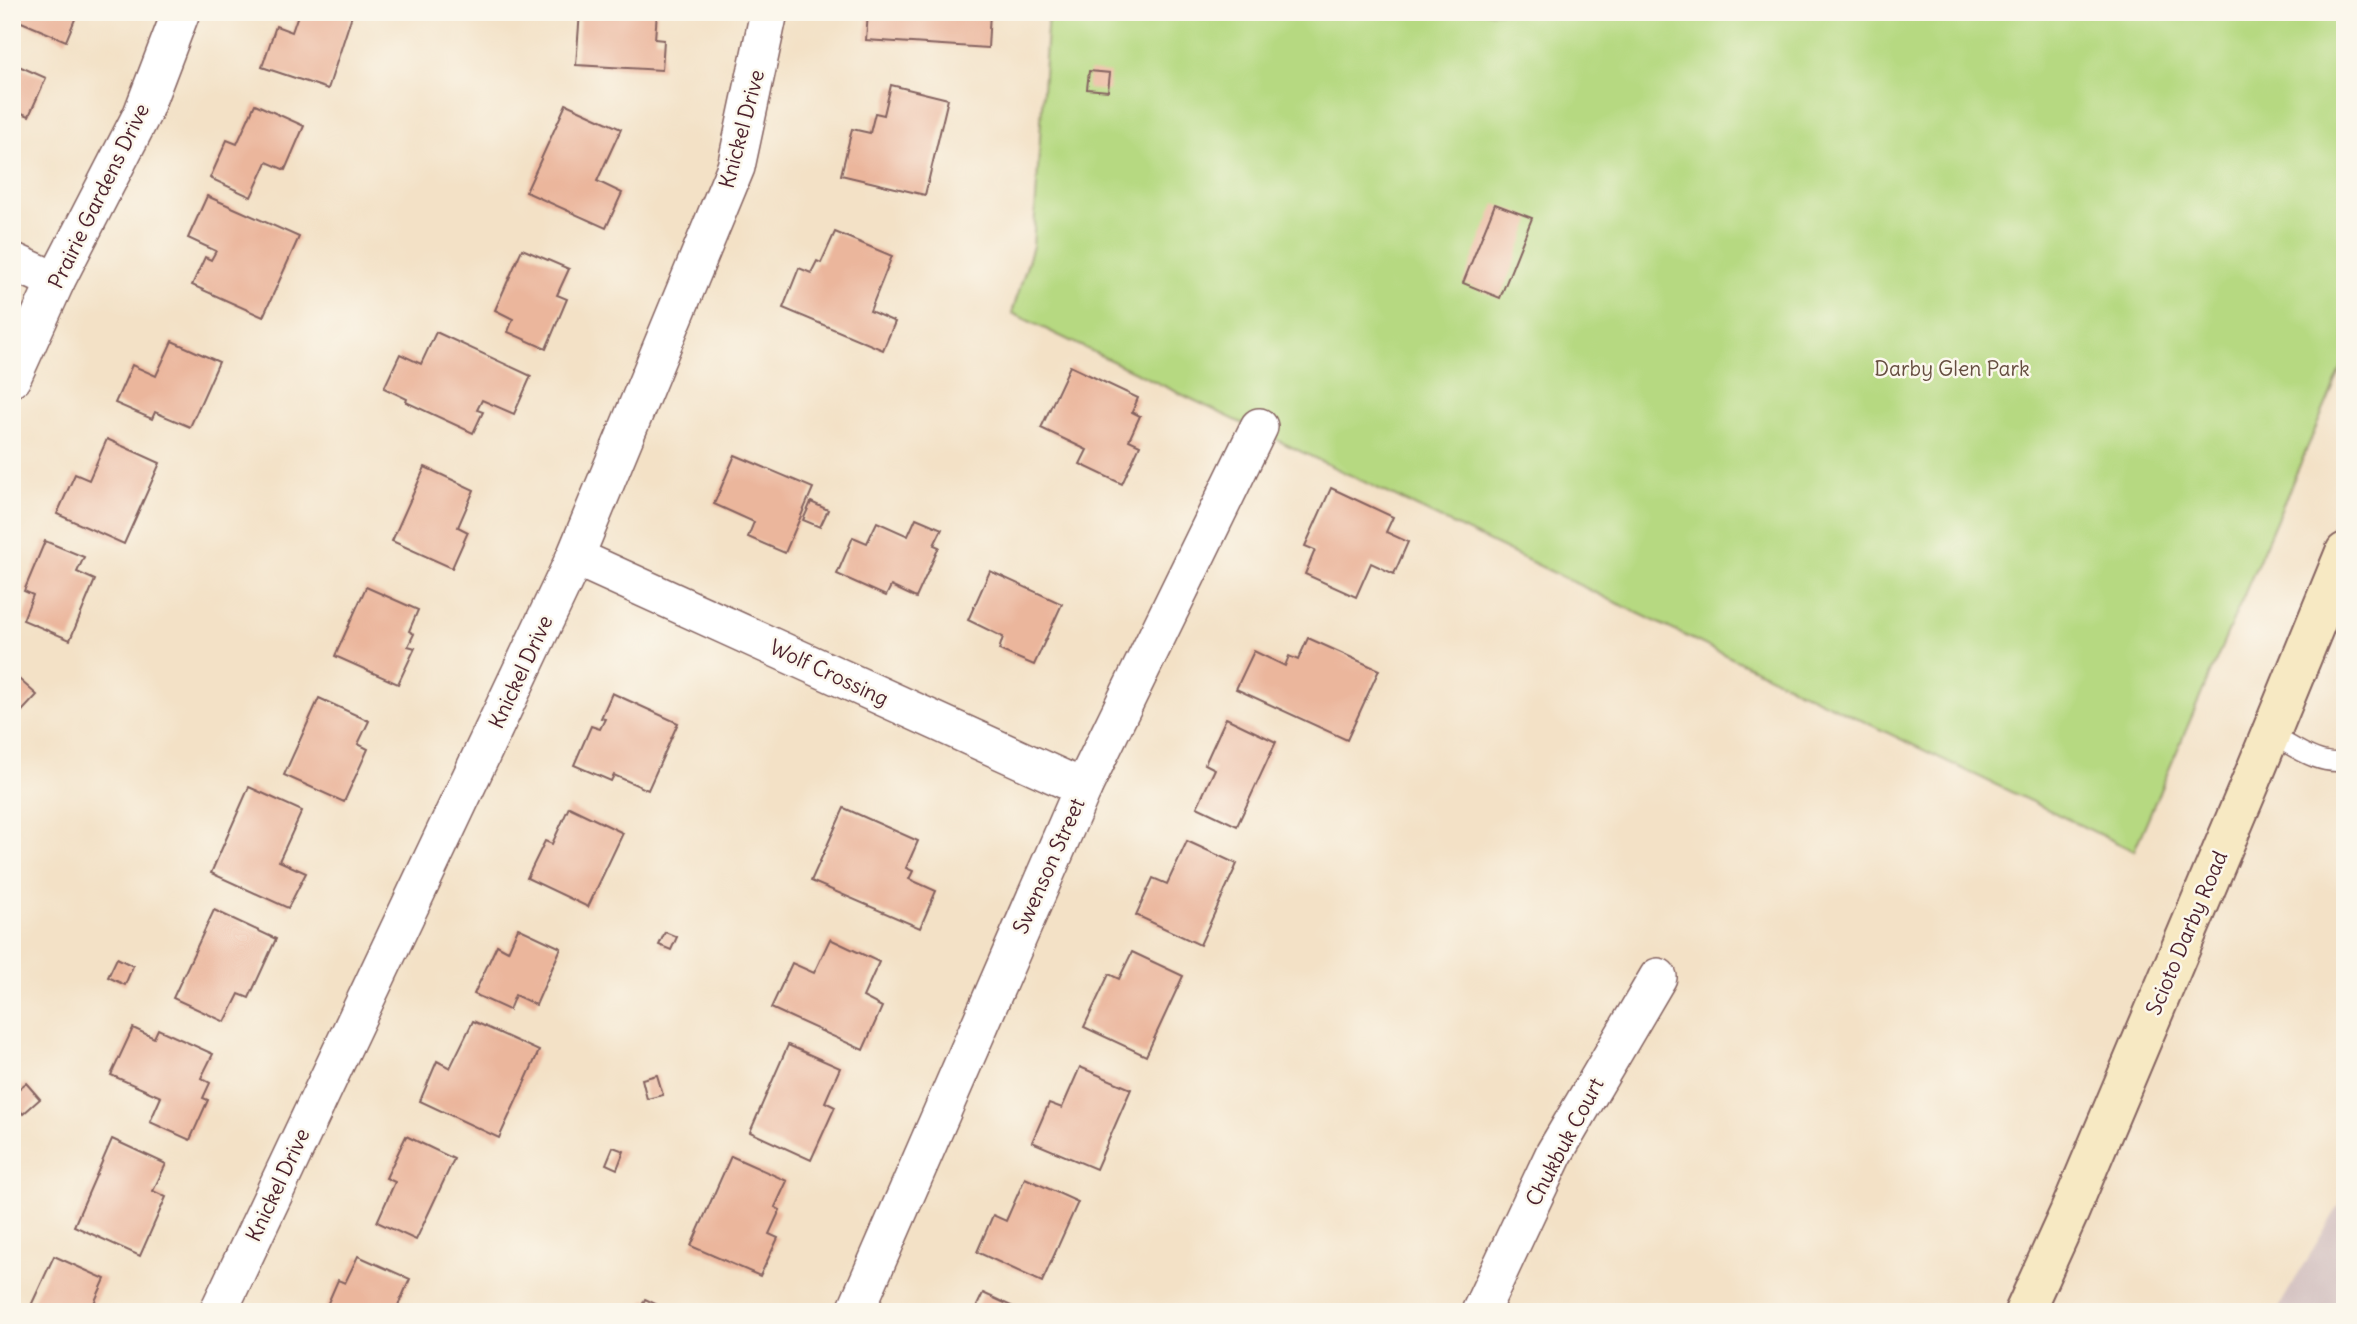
<svg xmlns="http://www.w3.org/2000/svg" width="2357" height="1324" viewBox="0 0 2357 1324" font-family="Delius,sans-serif">
  <style>
    .industrial { fill: #d2bfbf }
    .green { fill: #b6d981; stroke: #807c56; stroke-width: 2 }
    .building { fill: #ebb69c }
    .lines { fill: none; stroke-linecap: round; stroke-linejoin: round }
    .service-casing { stroke: #856361; stroke-width: 21 }
    .minor-casing { stroke: #856361; stroke-width: 40 }
    .secondary-casing { stroke: #856361; stroke-width: 42 }
    .service { stroke: #fff; stroke-width: 18 }
    .minor { stroke: #fff; stroke-width: 37 }
    .secondary { stroke: #f7e9c3; stroke-width: 38 }
    .labels { text-anchor: middle; stroke-width: 5; stroke-linejoin: round; paint-order: stroke }
    .street-label { font-size: 21px; fill: #4a1f2b; stroke: #fbf7ec }
    .park-label { font-size: 21px; fill: #654e40; stroke: #fbf7ec }
  </style>
  <rect width="100%" height="100%" fill="#fbf7ec"/>
  <filter id="ink" filterUnits="userSpaceOnUse"><feTurbulence type="fractalNoise" baseFrequency=".0143" numOctaves="2"/><feDisplacementMap in="SourceGraphic" scale="14" xChannelSelector="R" yChannelSelector="G"/><feConvolveMatrix kernelMatrix="1 2 1 2 8 2 1 2 1" color-interpolation-filters="sRGB"/></filter>
  <filter id="wash" filterUnits="userSpaceOnUse"><feTurbulence type="fractalNoise" baseFrequency=".00686" numOctaves="4" result="noise"/><feDisplacementMap in="SourceGraphic" scale="28" xChannelSelector="R" yChannelSelector="G"/><feGaussianBlur stdDeviation="1.57" result="paint"/><feColorMatrix in="noise" values="0 0 0 0 0 0 0 0 0 0 0 0 0 0 0 0 0 1.4 0 .05"/><feComposite in="paint" operator="in"/></filter>
  <g filter="url(#wash)">
    <rect width="100%" height="100%" fill="#f3e1c6"/>
    <polygon class="industrial" points="2345,1195 2345,1312 2276,1312"/>
    <polygon class="green" points="1048,12 2345,12 2345,360 2134,851 1012,313 1033,246"/>
    <g id="blocks">
      <g class="building">
        <polygon points="12,12 78,12 66,41 12,18"/>
        <polygon points="299,12 353,12 328,89 262,67 276,26 292,32"/>
        <polygon points="580,12 657,12 655,39 664,40 662,70 576,65"/>
        <polygon points="868,12 990,12 988,48 866,40"/>
        <polygon points="12,63 46,78 29,116 12,109"/>
        <polygon points="1089,71 1110,73 1108,91 1087,89"/>
        <polygon points="891,85 948,99 925,195 841,175 852,129 870,133 875,113 884,115"/>
        <polygon points="255,104 304,126 285,170 267,162 251,197 210,178 227,140 237,144"/>
        <polygon points="566,104 621,129 597,181 622,193 606,228 526,192"/>
        <polygon points="207,196 299,237 263,317 192,285 205,257 211,260 216,251 188,238"/>
        <polygon points="1495,204 1532,218 1500,298 1463,283"/>
        <polygon points="835,232 892,256 870,311 895,322 883,350 783,308 799,268 811,273 817,261 821,263"/>
        <polygon points="522,249 569,269 557,295 567,299 546,349 508,332 513,319 495,310"/>
        <polygon points="436,332 531,376 514,414 482,400 477,410 483,412 473,433 406,402 407,399 384,388 400,354 421,364"/>
        <polygon points="172,341 219,362 190,427 155,412 152,419 115,403 132,365 156,376"/>
        <polygon points="1070,366 1138,398 1132,412 1140,416 1129,440 1140,445 1122,484 1080,464 1087,450 1041,428"/>
        <polygon points="107,439 160,463 124,544 57,514 75,474 89,480"/>
        <polygon points="735,455 813,488 785,553 748,537 754,522 714,504"/>
        <polygon points="425,467 474,490 458,527 468,532 452,568 392,541"/>
        <polygon points="1331,488 1393,517 1386,532 1408,542 1394,574 1371,563 1356,597 1305,574 1315,550 1305,546"/>
        <polygon points="811,502 828,510 820,527 803,520"/>
        <polygon points="916,518 942,529 934,545 939,547 916,598 891,586 886,596 837,574 853,537 867,543 877,522 908,536"/>
        <polygon points="45,541 84,557 77,572 95,580 70,640 23,620 33,595 24,591"/>
        <polygon points="990,571 1062,604 1034,665 999,650 1003,637 968,620"/>
        <polygon points="366,587 418,610 409,631 414,634 408,646 415,648 398,684 335,656"/>
        <polygon points="1308,638 1379,670 1347,740 1236,689 1254,651 1285,666 1289,656 1298,660"/>
        <polygon points="12,673 37,695 12,722"/>
        <polygon points="612,693 678,723 648,790 614,775 611,781 574,765 591,726 600,729 605,719 601,718"/>
        <polygon points="319,698 369,721 358,744 368,749 344,802 284,775"/>
        <polygon points="1226,718 1276,742 1237,826 1197,807 1215,769 1205,764"/>
        <polygon points="249,787 302,811 279,861 306,873 288,908 211,873"/>
        <polygon points="569,807 623,833 588,907 527,878 545,841 552,844"/>
        <polygon points="844,808 918,841 906,868 913,871 909,879 936,891 920,928 811,881"/>
        <polygon points="1187,841 1237,864 1200,945 1136,915 1153,878 1167,884"/>
        <polygon points="214,910 276,939 249,998 239,994 225,1022 173,998"/>
        <polygon points="518,928 561,948 536,1005 515,995 509,1010 474,994 497,945 508,951"/>
        <polygon points="665,932 677,937 671,950 659,945"/>
        <polygon points="830,939 879,962 863,997 882,1007 863,1050 771,1008 792,963 814,973"/>
        <polygon points="1132,952 1183,976 1146,1056 1084,1027 1109,974 1119,979"/>
        <polygon points="117,958 133,966 125,985 108,977"/>
        <polygon points="473,1021 539,1051 499,1138 420,1101 437,1061 450,1068"/>
        <polygon points="133,1028 154,1038 158,1029 213,1054 201,1078 210,1083 203,1098 208,1100 190,1140 150,1122 161,1097 111,1075"/>
        <polygon points="788,1045 840,1068 825,1102 835,1107 811,1160 750,1132"/>
        <polygon points="1080,1067 1131,1089 1096,1169 1032,1142 1049,1103 1062,1108"/>
        <polygon points="657,1075 663,1095 647,1099 642,1079"/>
        <polygon points="26,1083 40,1099 23,1114 12,1101 12,1094"/>
        <polygon points="406,1136 454,1159 416,1240 377,1222 395,1182 386,1178"/>
        <polygon points="112,1139 166,1164 153,1191 166,1197 140,1256 74,1226"/>
        <polygon points="613,1147 624,1151 617,1169 606,1164"/>
        <polygon points="731,1156 787,1181 775,1207 780,1210 769,1234 778,1238 760,1276 691,1246"/>
        <polygon points="1025,1178 1078,1202 1042,1282 977,1252 993,1215 1006,1221"/>
        <polygon points="54,1256 105,1279 90,1312 28,1312"/>
        <polygon points="358,1256 410,1279 395,1312 324,1312 338,1280 345,1283"/>
        <polygon points="983,1293 1024,1312 974,1312"/>
        <polygon points="645,1299 672,1312 639,1312"/>
      </g>
    </g>
  </g>
  <g filter="url(#ink)">
    <use href="#blocks" fill-opacity="0" stroke="#856361" stroke-width="2"/>
    <g class="lines">
      <defs>
        <path id="service" d="M2270 734C2293 746 2319 767 2345 761"/>
        <g id="minor">
          <polyline points="12,261 56,281"/>
          <polyline points="12,378 56,281 142,114 181,12"/>
          <polyline points="575,557 1083,788"/>
          <polyline points="218,1312 575,557 736,167 769,12"/>
          <polyline points="855,1312 1083,788 1259,427"/>
          <polyline points="1480,1312 1554,1154 1658,977"/>
        </g>
        <polyline id="secondary" points="2024,1312 2069,1213 2250,784 2345,552"/>
      </defs>
      <use href="#service" class="service-casing"/>
      <use href="#minor" class="minor-casing"/>
      <use href="#secondary" class="secondary-casing"/>
      <use href="#service" class="service"/>
      <use href="#minor" class="minor"/>
      <use href="#secondary" class="secondary"/>
    </g>
  </g>
  <g class="labels">
    <g class="street-label">
      <text transform="translate(742 129) rotate(-75)" y="7">Knickel Drive</text>
      <text transform="translate(99 196) rotate(-64)" y="7">Prairie Gardens Drive</text>
      <text transform="translate(521 672) rotate(-65)" y="7">Knickel Drive</text>
      <text transform="translate(829 673) rotate(25)" y="7">Wolf Crossing</text>
      <text transform="translate(1049 866) rotate(-66)" y="7">Swenson Street</text>
      <text transform="translate(2187 933) rotate(-67)" y="7">Scioto Darby Road</text>
      <text transform="translate(1565 1142) rotate(-62)" y="7">Chukbuk Court</text>
      <text transform="translate(278 1185) rotate(-65)" y="7">Knickel Drive</text>
    </g>
    <g class="park-label">
      <text x="1952" y="376">Darby Glen Park</text>
    </g>
  </g>
  <rect width="2357" height="1324" fill="none" stroke="#fbf7ec" stroke-width="42"/>
</svg>
